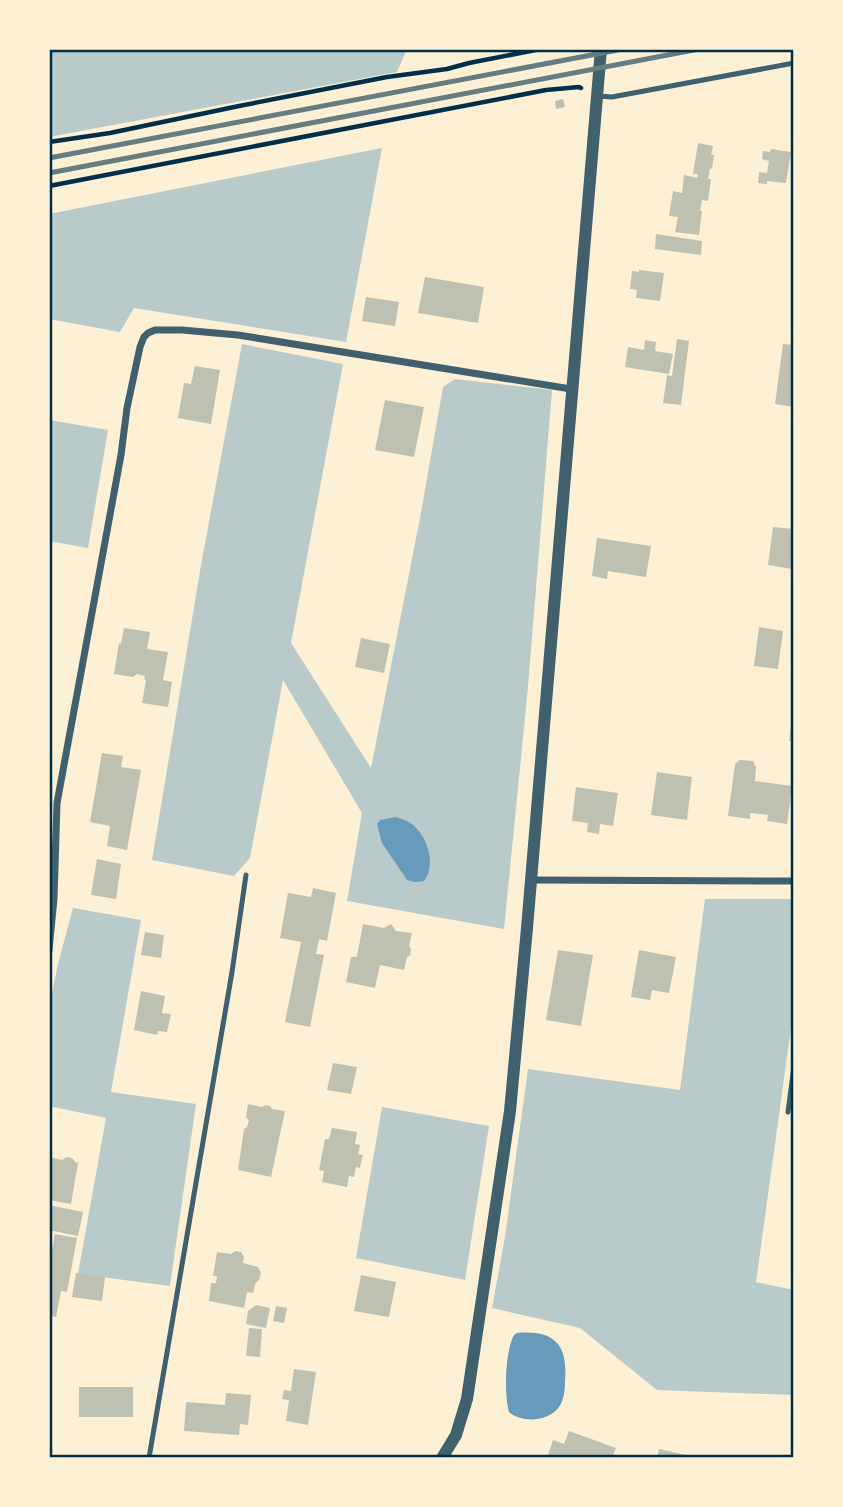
<svg xmlns="http://www.w3.org/2000/svg" width="843" height="1507" viewBox="0 0 843 1507" font-family="'IBM Plex Serif',serif">
  <style>
    .green { fill: #b9caca }
    .water { fill: #669bbc }
    .building { fill: #bec0b2 }
    .lines { fill: none; stroke-linecap: round; stroke-linejoin: round }
    .path { stroke: #003049; stroke-width: 4.5 }
    .service { stroke: #3f606c; stroke-width: 5 }
    .minor { stroke: #3f606c; stroke-width: 7 }
    .tertiary { stroke: #3f606c; stroke-width: 12 }
    .rail { stroke: #657d81; stroke-width: 5 }
    .neatline { fill: none; stroke: #003049; stroke-width: 2.5 }
  </style>
  <rect width="100%" height="100%" fill="#fdf0d5"/>
  <g class="green">
    <polygon points="49,49 407,49 397,72 49,137"/>
    <polygon points="382,148 346,342 134,308 120,332 49,319 49,214"/>
    <polygon points="242,344 343,364 291,643 371,768 420,518 443,387 455,379 552,390 528,687 504,929 347,901 362,813 283,680 250,858 234,876 152,860 201,565"/>
    <polygon points="49,420 108,430 88,548 49,541"/>
    <polygon points="705,899 794,899 794,1006 756,1282 794,1290 794,1395 657,1390 580,1328 492,1308 505,1237 528,1069 680,1090"/>
    <polygon points="73,908 141,920 111,1092 196,1104 170,1286 78,1274 106,1118 49,1106 49,1008 58,964"/>
    <polygon points="382,1107 489,1126 465,1280 356,1258"/>
  </g>
  <g class="water">
    <path d="M396 817C401 819 407 820 412 824 427 836 437 864 424 881L415 882 407 880 382 843 377 824 380 820Z"/>
    <path d="M517 1333C554 1330 568 1344 565 1381 565 1390 564 1400 559 1407 548 1422 522 1423 509 1412 504 1395 505 1351 514 1335Z"/>
  </g>
  <g class="building">
    <polygon points="563,99 565,107 556,109 555,101"/>
    <polygon points="698,143 713,146 711,155 714,155 712,169 710,168 708,179 711,179 708,201 702,200 700,211 702,211 699,235 675,232 678,217 669,216 673,191 682,193 684,175 697,178 698,174 693,174"/>
    <polygon points="771,149 791,152 786,183 767,181 767,184 758,183 759,172 767,173 769,161 762,159 763,151 770,152"/>
    <polygon points="656,234 702,241 701,255 655,249"/>
    <polygon points="639,270 664,273 660,301 636,298 637,290 630,289 632,271 639,272"/>
    <polygon points="425,277 484,287 478,323 418,313"/>
    <polygon points="366,297 399,302 395,326 362,321"/>
    <polygon points="677,339 689,341 681,405 663,403 667,375 672,376"/>
    <polygon points="645,340 656,342 655,351 673,354 669,374 625,367 628,347 644,350"/>
    <polygon points="783,344 794,345 794,407 775,404"/>
    <polygon points="195,366 220,370 211,424 178,418 184,383 191,384"/>
    <polygon points="385,400 424,407 414,457 375,450"/>
    <polygon points="773,527 794,529 792,569 768,565"/>
    <polygon points="597,538 651,546 646,577 608,571 607,579 592,576"/>
    <polygon points="759,627 783,631 778,669 754,666"/>
    <polygon points="124,628 150,632 147,649 168,652 163,680 172,682 168,707 142,703 146,680 144,679 145,676 137,674 133,677 114,674 119,643 121,644"/>
    <polygon points="361,638 390,644 384,673 355,667"/>
    <polygon points="792,718 794,718 794,741 789,741"/>
    <polygon points="102,753 123,756 121,767 141,770 127,850 107,846 110,826 90,822"/>
    <polygon points="740,760 753,761 756,767 755,781 792,786 787,824 767,821 768,815 750,813 750,819 728,816 735,764"/>
    <polygon points="657,772 692,777 687,820 651,815"/>
    <polygon points="576,787 618,793 613,826 600,824 599,834 587,832 588,823 572,821"/>
    <polygon points="97,859 121,864 116,899 91,895"/>
    <polygon points="313,888 336,893 327,941 319,939 316,954 324,955 310,1027 285,1022 301,942 280,938 288,893 311,897"/>
    <polygon points="363,924 384,928 391,924 396,931 412,933 409,946 411,949 410,956 407,957 404,970 380,965 375,988 346,982 351,957 357,957"/>
    <polygon points="145,932 164,935 161,958 141,955"/>
    <polygon points="558,950 593,955 581,1026 546,1020"/>
    <polygon points="639,950 676,957 669,993 652,990 650,1000 631,997"/>
    <polygon points="141,991 165,996 162,1013 171,1014 167,1032 158,1031 157,1035 134,1030"/>
    <polygon points="333,1063 357,1067 351,1094 327,1090"/>
    <polygon points="248,1104 262,1107 265,1105 270,1106 272,1109 285,1111 271,1177 238,1170 244,1129 247,1127 249,1120 246,1117"/>
    <polygon points="332,1128 357,1132 355,1144 360,1145 358,1154 363,1155 360,1168 356,1167 354,1177 349,1176 347,1187 322,1182 324,1171 319,1170 325,1139 329,1139"/>
    <polygon points="49,1157 62,1160 67,1157 72,1158 75,1162 78,1163 71,1204 49,1200"/>
    <polygon points="49,1205 83,1212 78,1236 49,1230"/>
    <polygon points="55,1234 77,1238 67,1292 61,1291 56,1317 49,1315 49,1265"/>
    <polygon points="235,1251 241,1252 244,1257 243,1263 258,1267 261,1273 259,1280 255,1284 253,1293 247,1292 244,1308 209,1301 211,1283 216,1283 217,1276 213,1276 217,1252 231,1254"/>
    <polygon points="76,1273 105,1277 102,1301 72,1297"/>
    <polygon points="361,1275 396,1282 389,1317 354,1311"/>
    <polygon points="256,1305 270,1308 266,1328 246,1324 248,1311"/>
    <polygon points="276,1306 287,1308 284,1323 273,1321"/>
    <polygon points="249,1328 262,1329 260,1357 246,1356"/>
    <polygon points="294,1369 316,1372 308,1425 286,1421 289,1400 282,1399 284,1390 291,1391"/>
    <rect x="79" y="1387" width="54" height="30"/>
    <polygon points="226,1393 251,1395 248,1425 240,1424 239,1435 184,1431 186,1402 225,1405"/>
    <polygon points="569,1431 616,1448 612,1458 547,1458 553,1440 564,1444"/>
    <polygon points="659,1449 695,1457 695,1458 657,1458"/>
  </g>
  <g class="lines">
    <g class="path">
      <polyline points="49,142 110,133 239,106 387,77 447,69 469,63 541,49"/>
      <polyline points="49,186 546,90 579,87 581,88"/>
    </g>
    <g class="service">
      <polyline points="597,96 612,97 794,63"/>
      <polyline points="788,1112 794,1066"/>
      <polyline points="149,1458 232,972 246,875"/>
    </g>
    <g class="minor">
      <polyline points="531,880 794,881"/>
      <polyline points="49,950 54,899 57,803 121,455 127,408 140,347 144,337 148,333 155,330 182,330 238,335 571,389"/>
    </g>
    <polyline class="tertiary" points="442,1458 456,1435 467,1399 510,1111 527,928 601,49"/>
    <g class="rail">
      <polyline points="49,158 623,49"/>
      <polyline points="49,173 699,49"/>
    </g>
  </g>
  <rect width="843" height="1507" fill="none" stroke="#fdf0d5" stroke-width="102"/>
  <rect x="51" y="51" width="741" height="1405" class="neatline"/>
</svg>
